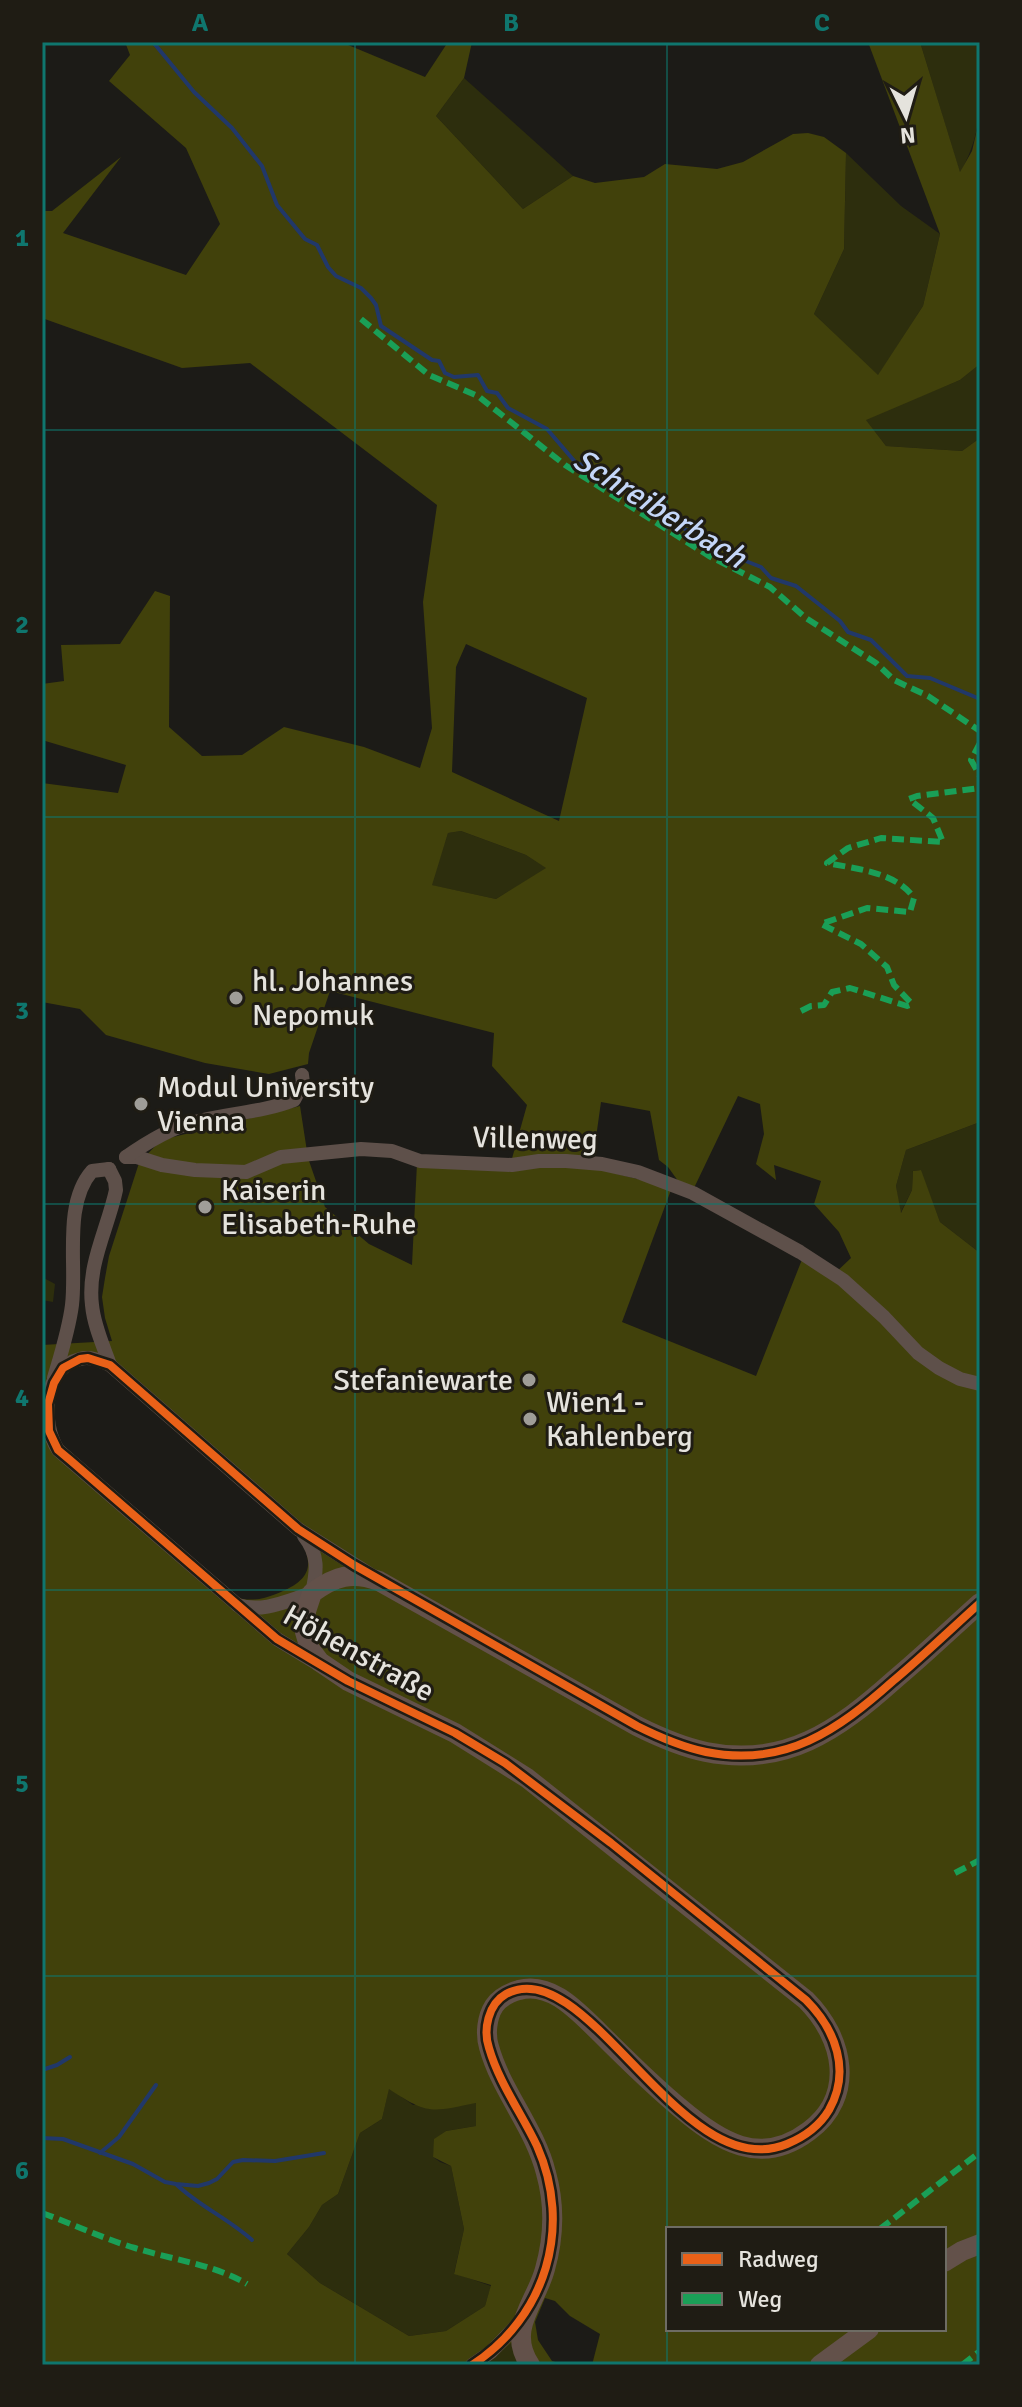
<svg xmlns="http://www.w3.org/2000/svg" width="1022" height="2407" viewBox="0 0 1022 2407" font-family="Signika,sans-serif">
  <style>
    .green { fill: #2d2e0d }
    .forest { fill: #41410b; fill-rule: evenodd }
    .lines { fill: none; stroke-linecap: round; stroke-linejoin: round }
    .stream { stroke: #213869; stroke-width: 4 }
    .street { stroke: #5e504a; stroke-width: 14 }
    .secondary { stroke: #63514a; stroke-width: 20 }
    .quiet { stroke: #1a9f57; stroke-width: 6; stroke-dasharray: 12 6; stroke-linecap: butt }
    .cycleway-casing { stroke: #1f1c14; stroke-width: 13 }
    .cycleway { stroke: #ea6118; stroke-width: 8 }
    .grid { fill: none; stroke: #0f766e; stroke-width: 2; stroke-opacity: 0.55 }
    .poi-dot { fill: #9f9d98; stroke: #1f1c14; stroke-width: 3 }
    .labels { text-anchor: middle; stroke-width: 6; stroke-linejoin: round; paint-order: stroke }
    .poi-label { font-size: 30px; fill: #e5e3dd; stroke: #1f1c14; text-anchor: start }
    .street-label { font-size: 30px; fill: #e5e3dd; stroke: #1f1c14 }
    .water-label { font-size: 32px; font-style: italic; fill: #c4d6f8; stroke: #1f1c14 }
    .neatline { fill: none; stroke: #0f766e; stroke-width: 3 }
    .grid-label { font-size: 26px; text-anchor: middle; font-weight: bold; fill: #0f766e }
  </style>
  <rect width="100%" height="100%" fill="#1c1b17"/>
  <g class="green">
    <path d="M920 42H980C980 92 986 127 960 173Z"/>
    <polygon points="464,78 573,176 523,209 436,116"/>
    <polygon points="846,153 901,206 940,234 923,306 878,376 814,314 844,249"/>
    <polygon points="980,364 980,438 962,451 886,446 865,419 960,380"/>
    <polygon points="461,831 526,855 547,868 496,899 431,885 448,833"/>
    <polygon points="980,1122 980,1253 940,1222 920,1170 913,1171 912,1190 900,1214 896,1186 906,1150"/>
    <polygon points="42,1277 55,1284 53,1302 42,1300"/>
    <polygon points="389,2088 413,2105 476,2103 476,2126 446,2131 435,2139 433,2157 440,2162 451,2166 464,2229 454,2273 491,2286 485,2306 446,2331 409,2336 320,2283 287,2254 309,2227 322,2205 338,2194 360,2133 382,2119"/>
    <polygon points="512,2341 519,2365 485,2365"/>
  </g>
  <path class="forest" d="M125 42H341L425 77 448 42H472L464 78 436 116 523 209 573 176 595 183 644 177 665 164 717 169 743 162 793 134 808 133 824 137 846 153 844 249 814 314 878 375 923 306 940 234 868 42H920L960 172 972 151 980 117V364L960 380 866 420 886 446 962 451 980 438V1122L906 1150 896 1186 901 1213 912 1190 913 1171 921 1170 940 1222 980 1253V2365H592L600 2334 570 2316 555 2301 545 2298 535 2322 538 2340 552 2361 565 2365H519L512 2342 485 2365H42V1345L112 1341 105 1318 102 1297 105 1278 109 1256 139 1163 161 1140 300 1106 308 1158 325 1207 369 1244 412 1265 417 1163 582 1165 673 1188 671 1190 622 1322 756 1376 803 1257 832 1276 851 1258 839 1232 814 1204 821 1181 774 1165 776 1180 756 1164 764 1134 760 1104 738 1096 694 1188 681 1185 668 1167 659 1160 650 1111 601 1102 593 1159 511 1162 527 1105 492 1066 494 1033 330 991 309 1053 308 1064 269 1074 205 1063 106 1035 80 1009 42 1002V783L118 793 126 765 42 740V684L64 681 61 645 120 644 155 591 170 596 169 727 202 756 242 755 284 727 364 747 420 768 432 728 423 602 437 505 250 363 182 368 42 318V211H52L121 157 63 233 186 275 220 224 186 148 109 81 130 55ZM466 644 587 698 559 821 452 772 456 667ZM461 831 526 855 546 868 496 899 432 885 448 833ZM89 1364 116 1374 297 1534C317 1566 310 1581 276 1594 261 1600 248 1602 232 1596L56 1439C54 1407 49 1370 89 1364ZM389 2089C428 2115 431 2112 476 2103V2126L446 2131 434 2139 433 2157 451 2166 464 2229 454 2274 491 2285 485 2306 446 2331 409 2336 320 2283 287 2254 309 2227 322 2205 338 2194 360 2133 382 2119ZM668 2229H944V2329H668Z"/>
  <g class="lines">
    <g class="stream">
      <polyline points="153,42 194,92 232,128 262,166 277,205 305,239 317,245 328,267 336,276 361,288 371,298 376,305 381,326 432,360 439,361 445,373 454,377 478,375 487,391 497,393 508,408 547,429 576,463 607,472 686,530 719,541 738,558 761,567 771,578 796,586 840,621 848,632 871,640 907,676 930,678 980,699"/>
      <polyline points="42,2070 57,2065 70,2057"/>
      <polyline points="42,2138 63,2139 133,2164 165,2182 176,2184 198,2186 209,2183 217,2179 233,2162 243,2160 275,2161 324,2153"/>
      <polyline points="100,2153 119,2137 156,2085"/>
      <path d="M177 2185C199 2206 229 2219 252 2240"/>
    </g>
    <g class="street">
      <polyline points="126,1157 137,1157 162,1165 195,1170 246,1172 281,1157 361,1149 392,1151 420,1161 512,1165 539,1161 566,1161 602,1164 638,1172 693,1193 800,1252 843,1280 884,1317 918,1353 939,1368 960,1379 980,1384"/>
      <path d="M126 1157C146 1143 168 1129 191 1123 226 1113 261 1113 294 1100L303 1083 302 1075"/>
      <path d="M109 1169 115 1181 116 1190C108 1228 87 1265 92 1305 94 1326 103 1345 110 1365"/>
      <path d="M54 1378C61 1354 69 1329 72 1305 77 1264 63 1204 92 1171L109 1169"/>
      <path d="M237 1605C264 1613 286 1601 312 1593 317 1571 319 1555 304 1536"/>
      <path d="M318 1664 277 1639 58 1450C41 1424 42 1368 80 1359 90 1356 101 1361 110 1365L298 1529 371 1575"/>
      <polyline points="472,2365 491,2352 523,2319"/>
    </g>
    <g class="secondary">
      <polyline points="944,2262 962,2251 980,2244"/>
      <path d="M530 2365C506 2329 536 2303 545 2269 554 2237 555 2205 546 2173 535 2128 501 2091 489 2047 485 2034 487 2017 494 2006 500 1997 509 1993 519 1990 552 1981 579 2013 600 2033 626 2059 652 2085 680 2108 719 2141 760 2168 809 2131 856 2096 844 2038 806 2000L527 1778 455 1733 348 1681 320 1662 310 1649 305 1632 306 1611 312 1593C335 1576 352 1571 379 1581L637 1726C659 1737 682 1747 706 1752 785 1768 838 1730 893 1681 923 1656 951 1629 980 1603"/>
      <polyline points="820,2365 869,2329"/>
    </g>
    <g class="quiet">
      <polyline points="361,319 429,375 478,396 565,465 709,556 770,587 806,618 876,663 894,680 928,696 980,731"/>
      <polyline points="980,743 971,760 980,776"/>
      <path d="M801 1011 811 1006 824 1005 832 992 850 988 907 1006 912 1004 894 985 887 967 861 944 821 924 867 908 910 912 914 898C896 872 857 869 827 863L848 848 881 838 943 842 933 818 909 799 917 796 980 788"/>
      <polyline points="955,1873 980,1860"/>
      <path d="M42 2213C73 2224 104 2239 135 2248 173 2260 213 2264 247 2284"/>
      <polyline points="880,2229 980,2152"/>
      <polyline points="962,2365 980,2351"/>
    </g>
    <defs>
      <path id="cycleway" d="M472 2365C546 2317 573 2227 537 2146 522 2114 499 2083 489 2048 483 2030 488 2004 506 1994 587 1950 682 2188 787 2144 804 2137 820 2125 829 2110 851 2071 836 2030 806 2000L611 1843 505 1763 455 1733 348 1681 277 1639 70 1460 58 1450 49 1431 48 1404 54 1383 63 1368 80 1359 88 1358 110 1365 298 1529 354 1565 637 1726C659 1737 682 1747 706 1752 785 1768 838 1730 893 1681 923 1656 951 1629 980 1603"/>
    </defs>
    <use href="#cycleway" class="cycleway-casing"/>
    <use href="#cycleway" class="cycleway"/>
  </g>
  <path class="grid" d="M355 42V2365M667 42V2365M42 430H980M42 817H980M42 1204H980M42 1590H980M42 1976H980"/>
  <g class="poi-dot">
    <circle cx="236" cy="998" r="8"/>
    <circle cx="141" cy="1104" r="8"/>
    <circle cx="205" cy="1207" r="8"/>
    <circle cx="529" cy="1380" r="8"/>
    <circle cx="530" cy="1419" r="8"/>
  </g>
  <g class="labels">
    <g class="poi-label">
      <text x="252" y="991">hl. Johannes<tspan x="252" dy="34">Nepomuk</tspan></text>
      <text x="157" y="1097">Modul University<tspan x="157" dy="34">Vienna</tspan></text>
      <text x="221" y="1200">Kaiserin<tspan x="221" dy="34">Elisabeth-Ruhe</tspan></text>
      <text x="513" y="1390" text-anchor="end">Stefaniewarte</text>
      <text x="546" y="1412">Wien1 -<tspan x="546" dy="34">Kahlenberg</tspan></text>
    </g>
    <g class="street-label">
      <text transform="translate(535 1138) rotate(1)" y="10">Villenweg</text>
      <text transform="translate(359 1653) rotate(29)" y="10">Höhenstraße</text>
    </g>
    <g class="water-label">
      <text transform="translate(660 508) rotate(32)" y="11">Schreiberbach</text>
    </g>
  </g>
  <rect width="1022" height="2407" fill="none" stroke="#1f1c14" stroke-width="88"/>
  <rect x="666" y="2227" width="280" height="104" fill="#1f1c14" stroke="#6e6c64" stroke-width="2"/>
  <rect x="682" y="2253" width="40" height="12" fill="#ea6118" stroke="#6e6c64" stroke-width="2"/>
  <text x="738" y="2267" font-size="24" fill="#e5e3dd">Radweg</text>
  <rect x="682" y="2293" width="40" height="12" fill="#1a9f57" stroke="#6e6c64" stroke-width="2"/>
  <text x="738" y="2307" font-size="24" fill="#e5e3dd">Weg</text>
  <g transform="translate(906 116) rotate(175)" stroke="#1f1c14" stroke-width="6" paint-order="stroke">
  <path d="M0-6L14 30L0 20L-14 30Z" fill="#e5e3dd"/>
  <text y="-12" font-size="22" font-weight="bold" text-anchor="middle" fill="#e5e3dd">N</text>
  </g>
  <rect x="44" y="44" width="934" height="2319" class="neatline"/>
  <g class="grid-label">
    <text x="200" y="31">A</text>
    <text x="511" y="31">B</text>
    <text x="822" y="31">C</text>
    <text x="22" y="246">1</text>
    <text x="22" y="633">2</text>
    <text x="22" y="1019">3</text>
    <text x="22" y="1406">4</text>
    <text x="22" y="1792">5</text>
    <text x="22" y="2179">6</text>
  </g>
</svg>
